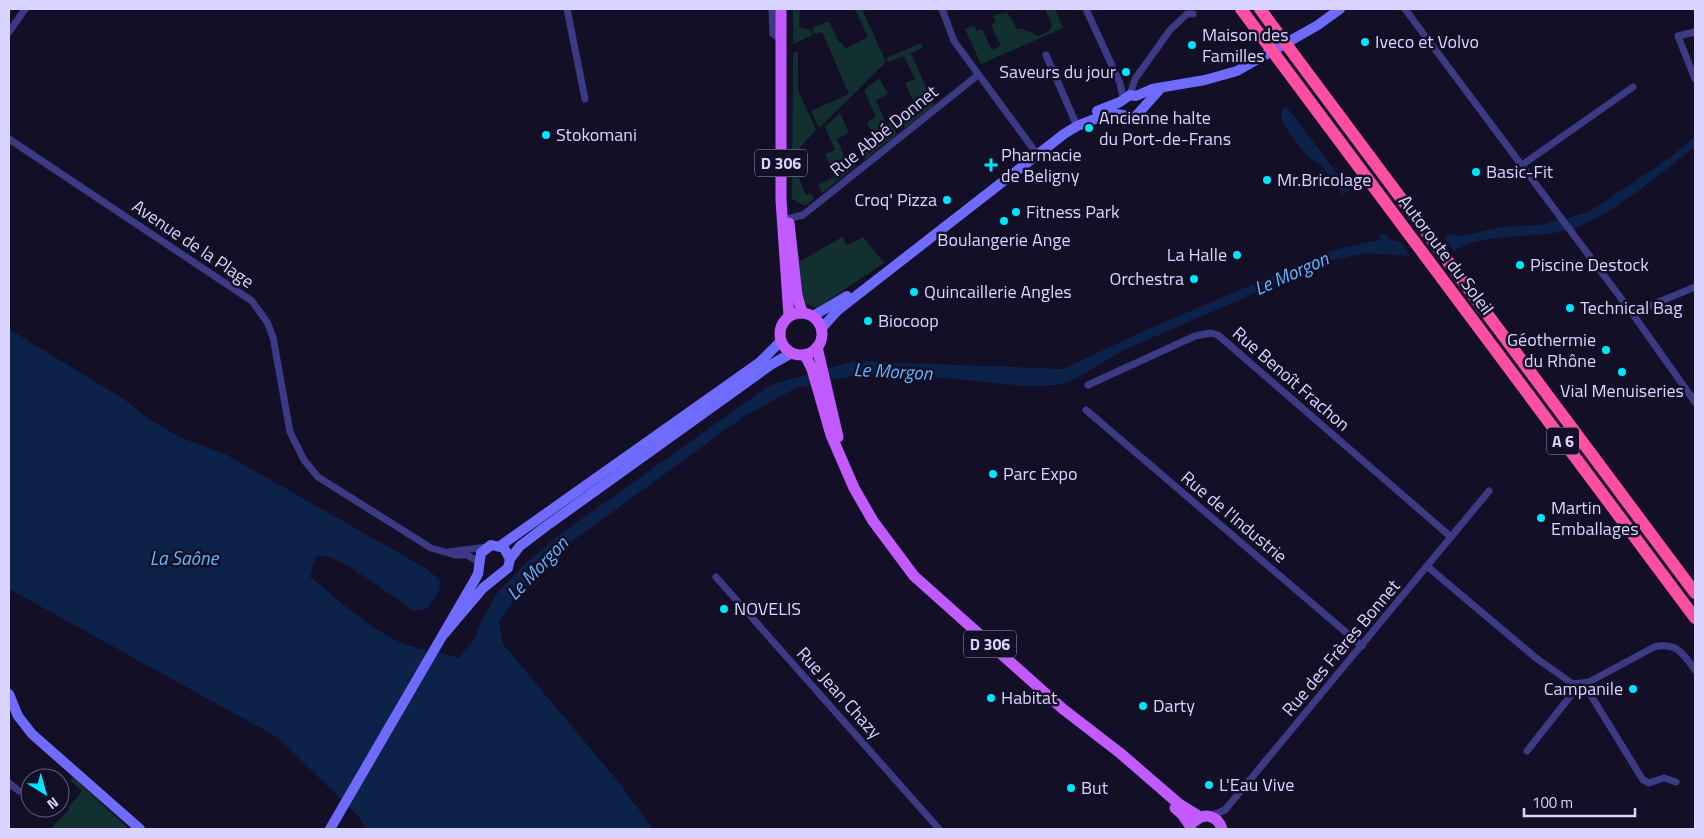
<svg xmlns="http://www.w3.org/2000/svg" width="1704" height="838" viewBox="0 0 1704 838" font-family="'Titillium Web',sans-serif">
  <style>
    .green { fill: #12302f }
    .water { fill: #0c2248 }
    .lines { fill: none; stroke-linecap: round; stroke-linejoin: round }
    .street { stroke: #3d3a85; stroke-width: 7 }
    .secondary { stroke: #6f6bff; stroke-width: 10 }
    .primary { stroke: #c25bff; stroke-width: 11 }
    .highway { stroke: #ff4fa3; stroke-width: 12 }
    .poi-dot { fill: #00e5ff; stroke: #130f26; stroke-width: 2 }
    .labels { text-anchor: middle; stroke-width: 5; stroke-linejoin: round; paint-order: stroke }
    .shield { fill: #130f26; stroke: #9e99be; stroke-width: 1 }
    .shield-label { font-size: 16px; font-weight: bold; fill: #d9d4ff }
    .poi-label { font-size: 18px; fill: #d9d4ff; stroke: #130f26; text-anchor: start }
    .street-label { font-size: 18px; fill: #d9d4ff; stroke: #130f26 }
    .water-label { font-size: 19px; font-style: italic; fill: #62b6ff; stroke: #130f26 }
  </style>
  <rect width="100%" height="100%" fill="#130f26"/>
  <g class="green">
    <polygon points="793,9 800,9 799,26 804,29 810,29 813,35 793,44"/>
    <polygon points="855,9 862,9 886,62 819,128 811,111 849,94 822,32 814,34 812,28 829,21 839,43 842,42 845,49 868,37"/>
    <polygon points="1045,9 1055,9 1063,28 981,64 965,29 974,25 977,31 982,29 992,50 1001,46 991,25 996,22 993,16 1007,12 1017,29 1023,29 1038,36 1049,31 1052,25"/>
    <polygon points="921,43 923,48 911,53 934,105 905,128 901,121 911,117 908,109 915,105 905,83 915,79 904,56 888,62 886,58"/>
    <polygon points="798,51 798,90 816,130 800,147 808,165 796,171 806,195 811,193 814,199 805,206 792,199 793,53"/>
    <polygon points="879,78 888,94 876,100 886,124 892,123 897,134 864,160 859,152 877,144 867,122 876,117 864,90"/>
    <polygon points="840,113 849,133 837,139 847,163 853,161 856,166 822,193 818,185 835,176 825,154 835,150 825,127"/>
    <polygon points="842,237 847,245 863,237 884,263 817,308 803,302 799,262"/>
    <polygon points="73,777 129,829 50,829 69,810 68,808 82,791 70,780"/>
  </g>
  <g class="water">
    <polygon points="1286,106 1350,190 1343,195 1322,166 1306,155 1281,121 1282,108"/>
    <path d="M1695 136V147C1660 173 1613 216 1571 229 1533 241 1490 230 1454 251L1445 239 1448 234 1464 236 1500 227 1541 225 1589 212 1672 156Z"/>
    <path d="M1386 234 1389 239 1401 242 1410 256 1364 253 1330 261 1126 349 1071 381 1056 385 1026 386 896 373 851 376 794 389 743 417 570 543C541 567 519 591 499 623L503 644 620 784 653 829H365L359 817 277 737 9 589V329L125 400 147 418 182 438 225 454 427 569 441 581 439 591 427 609 414 611C393 598 339 553 317 556L313 564 310 577C346 605 380 642 427 650L425 654 435 659 439 652 458 658 474 640 482 619 498 592 523 566 559 535 770 385 855 361 1063 369 1146 330 1295 266 1338 249 1382 239 1379 235Z"/>
  </g>
  <g class="lines">
    <g class="street">
      <polyline points="567,9 585,99"/>
      <polyline points="772,9 773,34 780,39"/>
      <polyline points="942,9 954,41 1037,154"/>
      <polyline points="1086,9 1120,83 1123,98"/>
      <polyline points="1405,9 1632,313 1695,402"/>
      <polyline points="9,32 25,9"/>
      <polyline points="1695,32 1678,36 1695,79"/>
      <polyline points="1046,55 1077,126"/>
      <polyline points="1130,95 1135,79 1170,30 1187,14 1193,14"/>
      <polyline points="9,139 252,301 267,322 273,337 290,432 304,460 318,477 431,548 455,555 467,555 479,562"/>
      <polyline points="1522,165 1633,87"/>
      <polyline points="783,220 803,215 978,75"/>
      <polyline points="1632,313 1695,287"/>
      <polyline points="1088,385 1195,336 1211,333 1218,335 1451,537"/>
      <polyline points="1086,410 1362,646"/>
      <polyline points="448,552 487,547"/>
      <path d="M1428 567 1536 658 1573 684 1589 682 1654 647C1676 642 1683 653 1695 670"/>
      <polyline points="716,577 939,829"/>
      <polyline points="1584,684 1643,780 1649,783 1664,778 1676,782"/>
      <polyline points="1527,751 1579,685"/>
      <polyline points="9,783 19,791"/>
      <polyline points="1210,816 1225,810 1489,491"/>
    </g>
    <g class="secondary">
      <polyline points="1097,111 1120,102 1130,95 1136,96 1152,89 1205,80 1237,71 1318,25 1340,9"/>
      <polyline points="813,316 847,296"/>
      <polyline points="821,329 838,310 1064,134 1077,126 1110,113 1135,117 1161,88"/>
      <polyline points="500,546 760,362 781,341"/>
      <polyline points="510,559 520,546 545,527 772,364 792,353"/>
      <polyline points="9,694 18,716 32,734 140,829"/>
      <polyline points="330,829 473,583 478,574 481,553 491,545 504,548 510,559 508,568 483,588 444,634"/>
    </g>
    <g class="primary">
      <polyline points="781,9 781,200 789,316"/>
      <polyline points="789,223 797,295 802,313"/>
      <circle cx="801" cy="334" r="21"/>
      <polyline points="817,347 838,437"/>
      <polyline points="805,355 812,369 831,435 854,488 873,521 914,576 1063,709 1120,753 1179,804 1200,817"/>
      <polyline points="1175,808 1182,814 1191,827"/>
      <path d="M1195 821C1205 812 1218 816 1222 829"/>
    </g>
    <g class="highway">
      <polyline points="1241,9 1695,618"/>
      <polyline points="1260,9 1695,593"/>
    </g>
  </g>
  <g class="poi-dot">
    <circle cx="1365" cy="42" r="5"/>
    <circle cx="1192" cy="45" r="5"/>
    <circle cx="1126" cy="72" r="5"/>
    <circle cx="1089" cy="128" r="5"/>
    <circle cx="546" cy="135" r="5"/>
    <path d="M988.5 157.5h5v5h5v5h-5v5h-5v-5h-5v-5h5z"/>
    <circle cx="1476" cy="172" r="5"/>
    <circle cx="1267" cy="180" r="5"/>
    <circle cx="947" cy="200" r="5"/>
    <circle cx="1016" cy="212" r="5"/>
    <circle cx="1004" cy="221" r="5"/>
    <circle cx="1237" cy="255" r="5"/>
    <circle cx="1520" cy="265" r="5"/>
    <circle cx="1194" cy="279" r="5"/>
    <circle cx="914" cy="292" r="5"/>
    <circle cx="1570" cy="308" r="5"/>
    <circle cx="868" cy="321" r="5"/>
    <circle cx="1606" cy="350" r="5"/>
    <circle cx="1622" cy="372" r="5"/>
    <circle cx="993" cy="474" r="5"/>
    <circle cx="1541" cy="518" r="5"/>
    <circle cx="724" cy="609" r="5"/>
    <circle cx="1633" cy="689" r="5"/>
    <circle cx="991" cy="698" r="5"/>
    <circle cx="1143" cy="706" r="5"/>
    <circle cx="1209" cy="785" r="5"/>
    <circle cx="1071" cy="788" r="5"/>
  </g>
  <g class="labels">
    <g class="shield">
      <rect x="755" y="149.5" width="52" height="27" rx="4"/>
      <rect x="1547" y="427.5" width="32" height="27" rx="4"/>
      <rect x="964" y="630.5" width="52" height="27" rx="4"/>
    </g>
    <g class="shield-label">
      <text x="781" y="169">D 306</text>
      <text x="1563" y="447">A 6</text>
      <text x="990" y="650">D 306</text>
    </g>
    <g class="poi-label">
      <text x="1202" y="41">Maison des<tspan x="1202" dy="21">Familles</tspan></text>
      <text x="1375" y="48">Iveco et Volvo</text>
      <text x="1116" y="78" text-anchor="end">Saveurs du jour</text>
      <text x="1099" y="124">Ancienne halte<tspan x="1099" dy="21">du Port-de-Frans</tspan></text>
      <text x="556" y="141">Stokomani</text>
      <text x="1001" y="161">Pharmacie<tspan x="1001" dy="21">de Beligny</tspan></text>
      <text x="1486" y="178">Basic-Fit</text>
      <text x="1277" y="186">Mr.Bricolage</text>
      <text x="937" y="206" text-anchor="end">Croq' Pizza</text>
      <text x="1026" y="218">Fitness Park</text>
      <text x="1004" y="246" text-anchor="middle">Boulangerie Ange</text>
      <text x="1227" y="261" text-anchor="end">La Halle</text>
      <text x="1530" y="271">Piscine Destock</text>
      <text x="1184" y="285" text-anchor="end">Orchestra</text>
      <text x="924" y="298">Quincaillerie Angles</text>
      <text x="1580" y="314">Technical Bag</text>
      <text x="878" y="327">Biocoop</text>
      <text x="1596" y="346" text-anchor="end">Géothermie<tspan x="1596" dy="21">du Rhône</tspan></text>
      <text x="1622" y="397" text-anchor="middle">Vial Menuiseries</text>
      <text x="1003" y="480">Parc Expo</text>
      <text x="1551" y="514">Martin<tspan x="1551" dy="21">Emballages</tspan></text>
      <text x="734" y="615">NOVELIS</text>
      <text x="1623" y="695" text-anchor="end">Campanile</text>
      <text x="1001" y="704">Habitat</text>
      <text x="1153" y="712">Darty</text>
      <text x="1219" y="791">L'Eau Vive</text>
      <text x="1081" y="794">But</text>
    </g>
    <g class="street-label">
      <text transform="translate(884 131) rotate(-39)" y="6">Rue Abbé Donnet</text>
      <text transform="translate(193 244) rotate(34)" y="6">Avenue de la Plage</text>
      <text transform="translate(1446 255) rotate(53)" y="6">Autoroute du Soleil</text>
      <text transform="translate(1291 379) rotate(41)" y="6">Rue Benoît Frachon</text>
      <text transform="translate(1234 517) rotate(40)" y="6">Rue de l'Industrie</text>
      <text transform="translate(1341 648) rotate(-50)" y="6">Rue des Frères Bonnet</text>
      <text transform="translate(839 693) rotate(48)" y="6">Rue Jean Chazy</text>
    </g>
    <g class="water-label">
      <text transform="translate(1291 273) rotate(-24)" y="7">Le Morgon</text>
      <text transform="translate(893 371) rotate(3)" y="7">Le Morgon</text>
      <text x="184" y="565">La Saône</text>
      <text transform="translate(537 568) rotate(-46)" y="7">Le Morgon</text>
    </g>
  </g>
  <rect width="1704" height="838" fill="none" stroke="#d9d4ff" stroke-width="20"/>
  <g transform="translate(45 793) rotate(143)"><circle r="24" fill="#130f26" stroke="#625e7d"/>
  <path d="M0-4L9 19L0 12L-9 19Z" fill="#00e5ff"/>
  <text y="-8" font-size="14" font-weight="bold" text-anchor="middle" fill="#d9d4ff">N</text>
  </g>
  <path d="M1524 808v8h111v-8" fill="none" stroke="#d9d4ff" stroke-width="2.5"/>
  <text x="1532" y="808" font-size="15" fill="#d9d4ff" stroke="#130f26" stroke-width="4" paint-order="stroke">100 m</text>
</svg>
